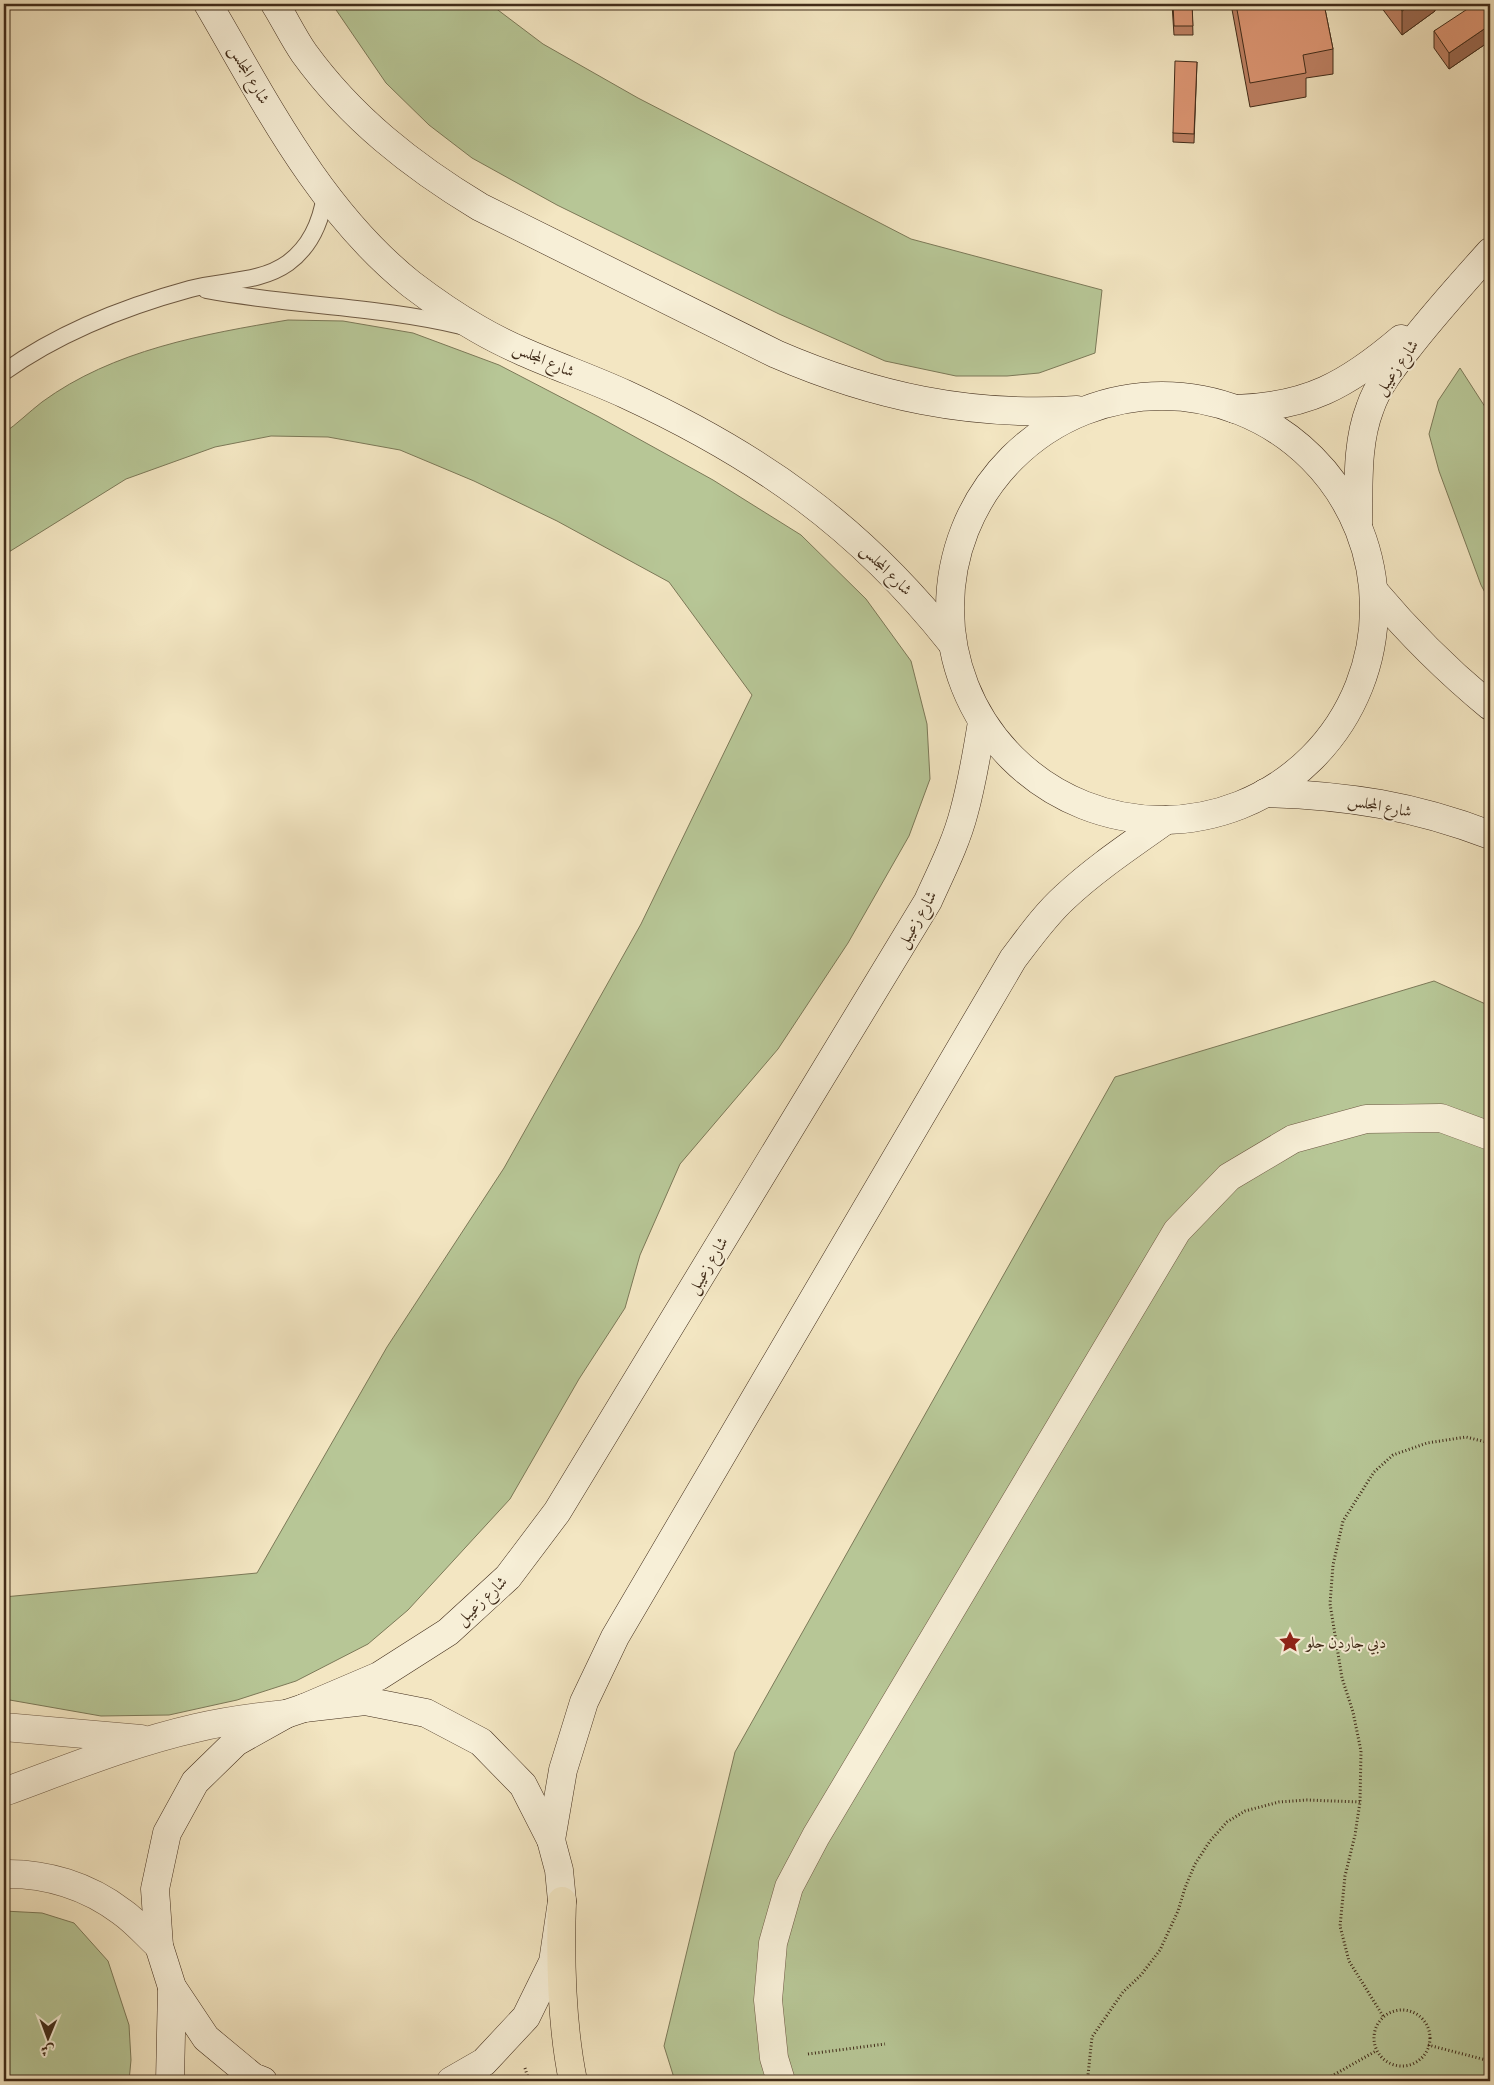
<svg xmlns="http://www.w3.org/2000/svg" width="1494" height="2085" viewBox="0 0 1494 2085" font-family="'EB Garamond',Amiri,serif">
  <style>
    .green { fill: #b7c696; stroke: #7c7958 }
    .lines { fill: none; stroke-linecap: round; stroke-linejoin: round }
    .lane-casing { stroke: #6e5a44; stroke-width: 18 }
    .street-casing { stroke: #6e5a44; stroke-width: 29 }
    .secondary-casing { stroke: #412c1a; stroke-width: 29 }
    .highway-casing { stroke: #412c1a; stroke-width: 29 }
    .path { stroke: #412c1a; stroke-width: 3; stroke-dasharray: 1 2.5; stroke-linecap: butt }
    .lane { stroke: #f7efd7; stroke-width: 16 }
    .street { stroke: #f7efd7; stroke-width: 28 }
    .secondary { stroke: #f7efd7; stroke-width: 28 }
    .highway { stroke: #f3e6c2; stroke-width: 28 }
    .wall { fill: #bf8265; stroke: #412c1a }
    .shaded-wall { fill: #9b6a52; stroke: #412c1a }
    .building { fill: #de9775; stroke: #412c1a }
    .labels { text-anchor: middle; stroke-width: 4; stroke-linejoin: round; paint-order: stroke }
    .street-label { font-size: 16px; fill: #412c1a; stroke: #f7efd7 }
    .poi-label { font-size: 16px; fill: #412c1a; stroke: #f7efd7; text-anchor: start }
  </style>
  <rect width="100%" height="100%" fill="#f3e6c2"/>
  <filter id="stains"><feTurbulence type="fractalNoise" baseFrequency=".004" numOctaves="4"/><feColorMatrix values="0 0 0 0 .2 0 0 0 0 .09 0 0 0 0 .02 0 0 0 .5 -.17"/></filter>
  <radialGradient id="worn" r=".72"><stop offset=".6" stop-color="#630" stop-opacity="0"/><stop offset="1" stop-color="#630" stop-opacity=".3"/></radialGradient>
  <g class="green">
    <polygon points="332,4 490,4 543,44 638,98 911,239 1102,290 1095,353 1039,373 1007,376 956,376 885,361 779,314 557,205 472,158 429,125 386,83"/>
    <path d="M288 320 343 321 413 333 499 365 599 417 713 480 801 535 866 599 911 661 927 724 930 779 909 836 848 943 778 1049 680 1164 640 1255 625 1308 579 1379 510 1499 408 1610 368 1644 296 1681 237 1700 169 1715 101 1716 4 1699V1597L257 1573 387 1347 504 1168 641 924 752 695 669 582 557 521 474 481 400 450 328 437 271 436 215 447 126 479 4 555V433C17 424 29 412 42 402 113 350 204 334 288 320Z"/>
    <polygon points="1460,368 1489,413 1490,419 1490,602 1481,585 1439,471 1429,434 1438,401"/>
    <polygon points="1434,981 1490,1006 1490,2081 675,2081 664,2046 735,1752 1115,1077"/>
    <polygon points="4,1911 42,1913 74,1923 108,1961 129,2025 131,2060 129,2081 4,2081"/>
  </g>
  <g class="lines">
    <defs>
      <g id="lane">
        <path d="M206 290C291 306 377 306 461 326"/>
        <path d="M4 372C60 332 124 307 190 289 223 280 260 283 288 263 311 246 321 222 325 195"/>
      </g>
      <g id="street">
        <polyline points="4,1727 141,1739"/>
        <path d="M4 1792C67 1769 130 1743 196 1728 226 1721 256 1717 286 1714"/>
        <path d="M4 1874C46 1873 88 1886 122 1912 135 1921 147 1935 159 1946"/>
        <polyline points="781,2081 774,2058 768,2000 773,1943 789,1887 816,1836 1177,1231 1229,1177 1293,1139 1366,1119 1441,1118 1490,1136"/>
      </g>
      <g id="secondary">
        <path d="M208 4C266 103 319 210 411 284 432 300 455 316 478 329 524 356 577 372 625 394 759 456 859 526 951 642"/>
        <path d="M275 4C285 20 293 37 304 53 351 118 412 166 480 207L776 354C873 396 970 417 1077 410"/>
        <circle cx="1162" cy="608" r="212"/>
        <path d="M1235 409C1307 407 1347 385 1401 339"/>
        <path d="M1358 524C1359 486 1356 444 1370 408 1378 384 1395 364 1411 344 1436 312 1463 282 1490 252"/>
        <path d="M1374 591C1411 635 1445 669 1490 706"/>
        <path d="M1265 793C1346 795 1415 806 1490 835"/>
        <path d="M304 1708 379 1676 448 1632 508 1577 557 1512 928 901C941 872 956 843 964 812 972 783 977 753 982 722"/>
        <path d="M551 1840 563 1770 584 1702 615 1637 1013 959C1029 938 1045 915 1065 897 1096 868 1131 845 1166 820"/>
        <polyline points="170,2081 172,1987"/>
        <polyline points="263,2081 253,2077 206,2038 172,1987 159,1946 155,1889 167,1833 195,1782 236,1742 286,1714 304,1708 365,1701 426,1713 481,1742 523,1785 551,1840 559,1870 562,1901 553,1962 526,2017 484,2062 451,2081"/>
      </g>
      <path id="highway" d="M562 1901C560 1961 561 2022 573 2081"/>
    </defs>
    <use href="#lane" class="lane-casing"/>
    <use href="#street" class="street-casing"/>
    <use href="#secondary" class="secondary-casing"/>
    <use href="#highway" class="highway-casing"/>
    <g class="path">
      <circle cx="1402" cy="2038" r="28"/>
      <polyline points="1383,2016 1349,1961 1340,1926 1345,1876 1355,1835 1360,1802 1361,1751 1353,1712 1342,1678 1330,1604 1333,1565 1343,1521 1374,1472 1393,1455 1427,1443 1466,1437 1490,1443"/>
      <polyline points="1428,2045 1490,2061"/>
      <polyline points="808,2054 885,2044"/>
      <polyline points="525,2068 529,2081"/>
      <polyline points="1090,2081 1088,2075 1092,2037 1123,1992 1141,1975 1160,1950 1178,1911 1185,1888 1195,1864 1210,1841 1227,1822 1245,1811 1279,1802 1307,1800 1360,1802"/>
      <polyline points="1326,2081 1330,2077 1376,2051"/>
    </g>
    <use href="#lane" class="lane"/>
    <use href="#street" class="street"/>
    <use href="#secondary" class="secondary"/>
    <use href="#highway" class="highway"/>
  </g>
  <g class="wall">
    <polygon points="1172,4 1192,4 1193,35 1174,35"/>
    <polygon points="1231,4 1324,4 1333,49 1333,74 1306,78 1306,97 1250,107"/>
    <polygon points="1381,4 1435,4 1435,11 1402,35 1381,7"/>
    <polygon points="1490,4 1490,41 1449,69 1434,48 1434,31"/>
    <polygon points="1197,62 1194,143 1173,142 1173,133"/>
  </g>
  <g class="shaded-wall">
    <polygon points="1411,4 1435,4 1435,11 1402,35 1402,11"/>
    <polygon points="1490,25 1490,41 1449,69 1449,53"/>
  </g>
  <g class="building">
    <polygon points="1173,4 1192,4 1193,26 1174,26"/>
    <polygon points="1236,4 1324,4 1333,49 1303,55 1306,73 1250,83"/>
    <polygon points="1397,4 1411,4 1402,11"/>
    <polygon points="1475,4 1490,4 1490,25 1449,53 1434,31"/>
    <polygon points="1175,61 1197,62 1194,134 1173,133"/>
  </g>
  <defs>
    <symbol id="sight-bare" viewBox="-9 -9 18 18"><path d="M0-6L1.8-2.2L6-1.7L2.9 1.2L3.7 5.4L0 3.3L-3.7 5.4L-2.9 1.2L-6-1.7L-1.8-2.2Z" fill="#8f2418" stroke="#f7efd7" stroke-width="2.5" paint-order="stroke"/></symbol>
  </defs>
  <g fill-rule="evenodd">
    <use href="#sight-bare" x="1274" y="1626" width="32" height="32"/>
  </g>
  <g class="labels">
    <g class="street-label">
      <text transform="translate(250 74) rotate(60)" y="6">شارع المجلس</text>
      <text transform="translate(544 359) rotate(23)" y="6">شارع المجلس</text>
      <text transform="translate(1396 367) rotate(-55)" y="6">شارع زعيبل</text>
      <text transform="translate(887 569) rotate(45)" y="6">شارع المجلس</text>
      <text transform="translate(1380 805) rotate(11)" y="6">شارع المجلس</text>
      <text transform="translate(916 919) rotate(-60)" y="6">شارع زعيبل</text>
      <text transform="translate(707 1265) rotate(-59)" y="6">شارع زعيبل</text>
      <text transform="translate(481 1600) rotate(-43)" y="6">شارع زعيبل</text>
    </g>
    <g class="poi-label">
      <text x="1306" y="1648">دبي جاردن جلو</text>
    </g>
  </g>
  <rect width="1494" height="2085" fill="none" stroke="#f3e6c2" stroke-width="20"/>
  <rect x="5" y="5" width="1484" height="2075" fill="none" stroke="#412c1a" stroke-width="2.5"/>
  <rect x="10" y="10" width="1474" height="2065" fill="none" stroke="#412c1a"/>
  <g transform="translate(48 2038) rotate(181)" stroke="#f7efd7" stroke-width="4" paint-order="stroke">
  <path d="M0-4L9 19L0 12L-9 19Z" fill="#412c1a"/>
  <text y="-8" font-size="14" font-weight="bold" text-anchor="middle" fill="#412c1a">ش</text>
  </g>
  <rect width="100%" height="100%" filter="url(#stains)"/>
  <rect width="100%" height="100%" fill="url(#worn)"/>
</svg>
